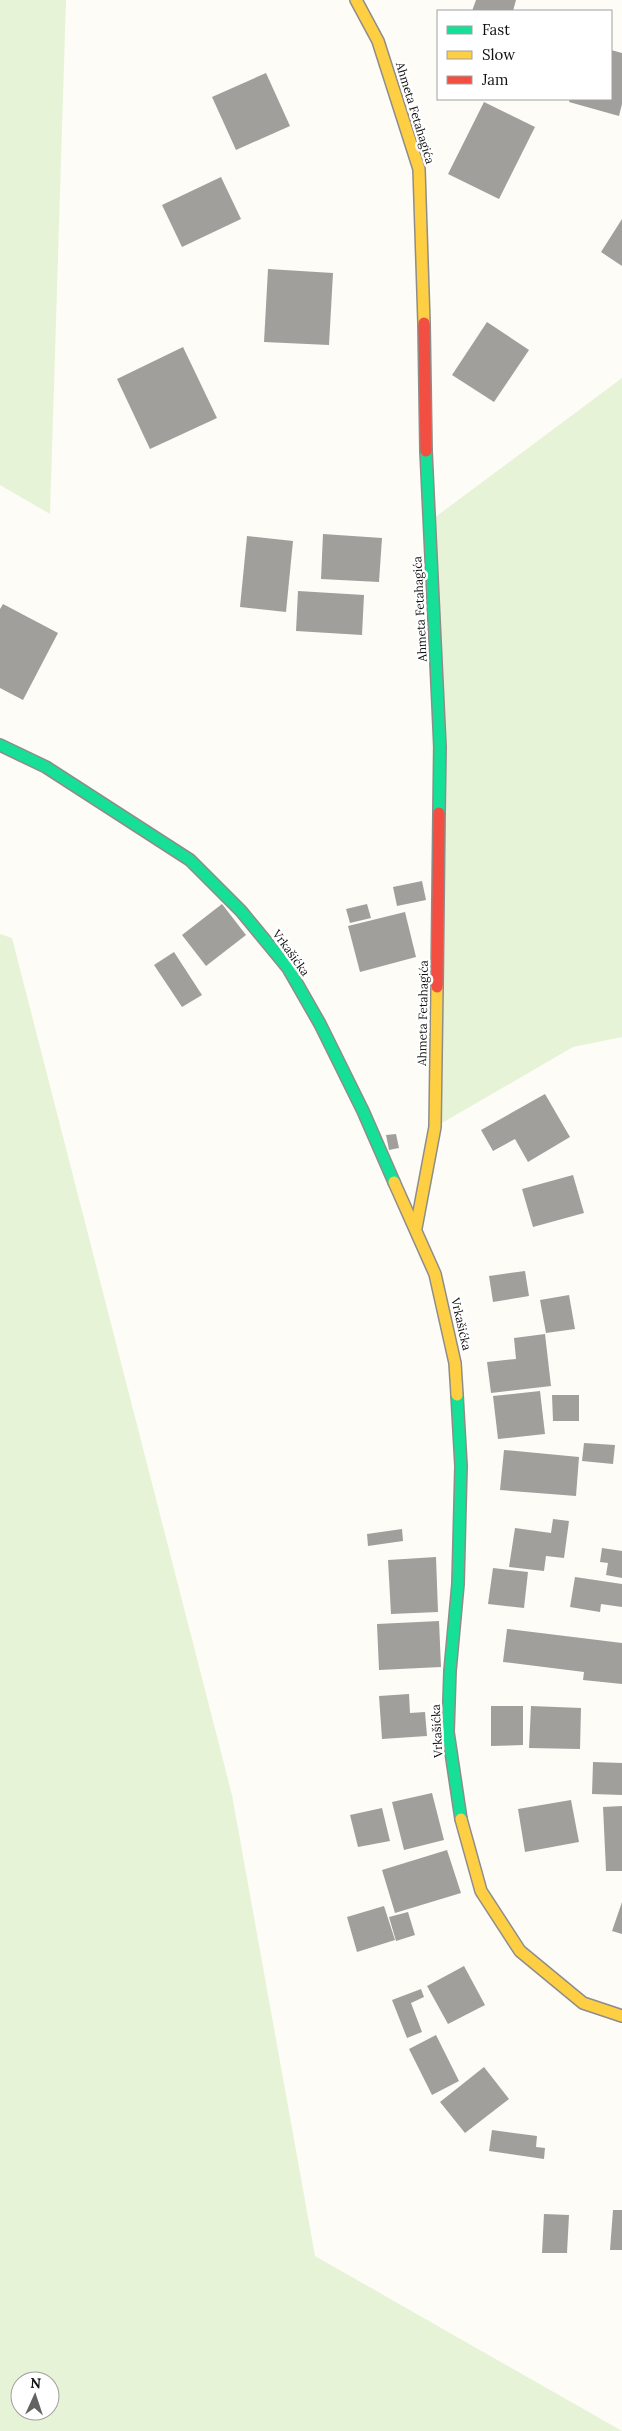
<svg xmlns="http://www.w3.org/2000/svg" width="622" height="2431" viewBox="0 0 622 2431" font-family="Lora,serif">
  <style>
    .green { fill: #e7f3d7; fill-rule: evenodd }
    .building { fill: #a19f9c }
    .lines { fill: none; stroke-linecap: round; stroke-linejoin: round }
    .fast-casing { stroke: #8e8d8b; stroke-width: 14 }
    .slow-casing { stroke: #8e8d8b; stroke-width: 14 }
    .jam-casing { stroke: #8e8d8b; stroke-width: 14 }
    .fast { stroke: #16e098; stroke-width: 11 }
    .slow { stroke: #ffcf43; stroke-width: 11 }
    .jam { stroke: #f24e42; stroke-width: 11 }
    .labels { text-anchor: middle; stroke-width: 5; stroke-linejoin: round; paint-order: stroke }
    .street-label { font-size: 12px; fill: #111; stroke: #fff }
  </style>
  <rect width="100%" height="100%" fill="#fdfcf7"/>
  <g class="green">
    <polygon points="0,0 66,0 50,514 0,485"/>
    <polygon points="622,378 622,1037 573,1047 435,1127 430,521"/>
    <path d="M0 934 12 938 232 1795 315 2256 622 2431H0ZM20 2381H50V2411H20Z"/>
  </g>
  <g class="building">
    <polygon points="476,0 516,0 513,11 472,11"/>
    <polygon points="611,50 622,53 622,104 619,116 569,102 570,99 611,99"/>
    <polygon points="266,73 290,126 236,150 212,97"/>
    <polygon points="484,102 535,127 499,199 448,174"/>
    <polygon points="221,177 241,219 182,247 162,205"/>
    <polygon points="622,219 622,266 601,252"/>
    <polygon points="268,269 333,273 329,345 264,342"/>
    <polygon points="487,322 529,350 494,402 452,375"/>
    <polygon points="183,347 217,418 150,449 117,379"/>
    <polygon points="323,534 382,538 379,582 321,579"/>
    <polygon points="247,536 293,541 286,612 240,607"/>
    <polygon points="298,591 364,595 362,635 296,631"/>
    <polygon points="3,604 58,633 23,700 0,688 0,609"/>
    <polygon points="422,881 426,900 397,906 393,887"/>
    <polygon points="222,904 246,935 206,966 182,935"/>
    <polygon points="367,904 371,918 350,923 346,909"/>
    <polygon points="405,912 416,957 360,972 348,926"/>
    <polygon points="174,952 202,995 182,1007 154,965"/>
    <polygon points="545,1094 570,1137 528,1162 515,1139 493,1151 481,1130"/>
    <polygon points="396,1134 399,1148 389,1150 386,1135"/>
    <polygon points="573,1175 584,1213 533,1227 522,1189"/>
    <polygon points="525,1271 529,1296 493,1302 489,1276"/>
    <polygon points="569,1295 575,1329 546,1333 540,1300"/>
    <polygon points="545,1334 551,1386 491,1393 487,1362 516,1359 514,1338"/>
    <polygon points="540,1391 545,1434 498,1439 493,1396"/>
    <polygon points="552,1395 579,1395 579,1421 553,1421"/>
    <polygon points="584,1443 615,1445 613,1464 582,1461"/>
    <polygon points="504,1450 579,1457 576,1496 500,1490"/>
    <polygon points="553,1519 569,1521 564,1558 546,1556 544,1571 509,1567 515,1528 551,1533"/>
    <polygon points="402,1529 403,1541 368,1546 367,1534"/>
    <polygon points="602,1548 622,1551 622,1578 606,1575 608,1563 600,1562"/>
    <polygon points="436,1557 438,1612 391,1614 388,1560"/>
    <polygon points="493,1568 528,1572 524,1608 488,1604"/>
    <polygon points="575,1577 622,1584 622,1607 601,1604 600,1612 570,1607"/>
    <polygon points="439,1621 441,1667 379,1670 377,1624"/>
    <polygon points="507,1629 622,1643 622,1684 583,1680 584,1672 503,1662"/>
    <polygon points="409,1694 410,1713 425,1712 427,1736 382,1739 379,1696"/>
    <polygon points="491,1706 523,1706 523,1745 491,1746"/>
    <polygon points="531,1706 581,1708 580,1749 529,1748"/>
    <polygon points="593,1762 622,1763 622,1795 592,1794"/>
    <polygon points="432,1793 444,1840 404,1850 392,1802"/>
    <polygon points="571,1800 579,1842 525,1852 518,1809"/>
    <polygon points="622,1806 622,1871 606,1871 603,1807"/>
    <polygon points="382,1808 390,1841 358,1847 350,1815"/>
    <polygon points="447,1850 461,1893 395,1913 382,1870"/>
    <polygon points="622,1902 622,1934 612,1931"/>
    <polygon points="384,1906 395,1940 357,1952 347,1917"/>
    <polygon points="408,1912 415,1935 396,1941 389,1917"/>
    <polygon points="464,1966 485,2005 448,2024 427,1986"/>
    <polygon points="421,1989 424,1997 411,2003 422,2032 407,2038 392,2000"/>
    <polygon points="436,2035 459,2081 432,2095 409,2049"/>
    <polygon points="484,2067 509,2099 465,2133 440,2102"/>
    <polygon points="492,2130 537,2136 536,2147 545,2148 544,2159 489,2151"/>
    <polygon points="613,2210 622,2210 622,2250 610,2250"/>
    <polygon points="544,2214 569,2215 567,2253 542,2253"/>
  </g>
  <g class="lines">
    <defs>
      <g id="fast">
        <polyline points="426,451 440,747 439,813"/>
        <polyline points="0,745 46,767 190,860 241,911 288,968 320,1024 363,1111 394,1182"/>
        <polyline points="457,1395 461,1466 458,1584 450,1671 448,1732 461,1819"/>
      </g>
      <g id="slow">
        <polyline points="356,0 378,41 419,169 424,323"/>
        <polyline points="394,1182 435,1274 455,1363 457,1395"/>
        <polyline points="416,1228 435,1127 437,987"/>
        <polyline points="461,1819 481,1891 520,1951 583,2003 622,2016"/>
      </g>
      <g id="jam">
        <polyline points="424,323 426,451"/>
        <polyline points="437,987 439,813"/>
      </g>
    </defs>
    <use href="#fast" class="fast-casing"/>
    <use href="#slow" class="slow-casing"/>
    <use href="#jam" class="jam-casing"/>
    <use href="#fast" class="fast"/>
    <use href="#slow" class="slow"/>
    <use href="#jam" class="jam"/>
  </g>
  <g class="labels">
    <g class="street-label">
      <text transform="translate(415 113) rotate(73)" y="4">Ahmeta Fetahagića</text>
      <text transform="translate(420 609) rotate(-93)" y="4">Ahmeta Fetahagića</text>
      <text transform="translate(291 953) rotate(54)" y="4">Vrkašićka</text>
      <text transform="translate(423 1013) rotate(-89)" y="4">Ahmeta Fetahagića</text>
      <text transform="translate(461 1324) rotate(77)" y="4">Vrkašićka</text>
      <text transform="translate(437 1731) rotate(-93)" y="4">Vrkašićka</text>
    </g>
  </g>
  <rect x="437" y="10" width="175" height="90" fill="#ffffff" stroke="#a0a0a0"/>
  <rect x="447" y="26" width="25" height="8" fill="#16e098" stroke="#a0a0a0"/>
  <text x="482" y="35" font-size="15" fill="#111111">Fast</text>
  <rect x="447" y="51" width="25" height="8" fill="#ffcf43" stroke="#a0a0a0"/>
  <text x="482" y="60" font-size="15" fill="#111111">Slow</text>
  <rect x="447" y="76" width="25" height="8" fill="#f24e42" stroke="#a0a0a0"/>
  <text x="482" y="85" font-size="15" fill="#111111">Jam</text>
  <g transform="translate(35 2396) rotate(3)"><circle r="24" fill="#ffffff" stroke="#a0a0a0"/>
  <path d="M0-4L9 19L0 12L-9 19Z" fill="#646362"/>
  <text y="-8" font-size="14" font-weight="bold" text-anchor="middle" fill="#111111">N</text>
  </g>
</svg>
